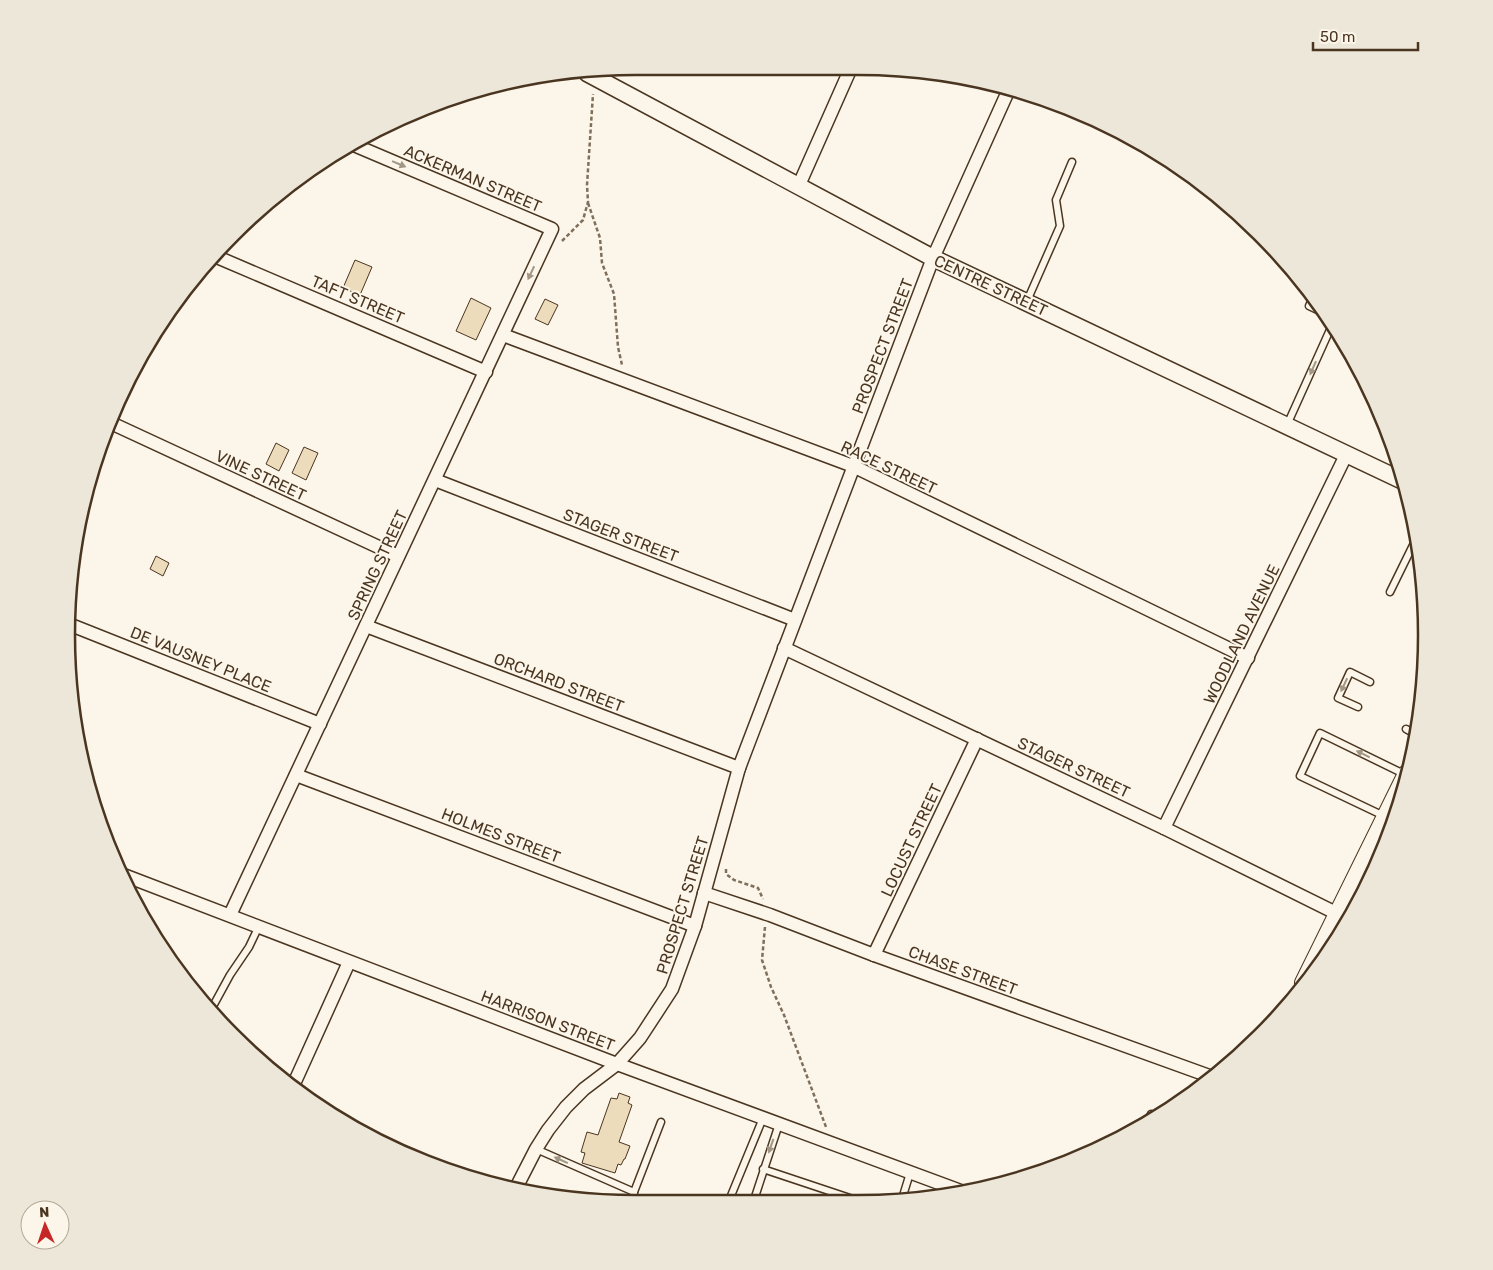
<svg xmlns="http://www.w3.org/2000/svg" width="1493" height="1270" viewBox="0 0 1493 1270" font-family="Rubik,sans-serif">
  <style>
    .building { fill: #ecdcbc; stroke: #4a3520 }
    .lines { fill: none; stroke-linecap: round; stroke-linejoin: round }
    .service-casing { stroke: #4a3520; stroke-width: 9 }
    .minor-casing { stroke: #4a3520; stroke-width: 15 }
    .tertiary-casing { stroke: #4a3520; stroke-width: 19 }
    .secondary-casing { stroke: #4a3520; stroke-width: 20 }
    .path { stroke: #7f6f5c; stroke-width: 2.5; stroke-dasharray: 4 2.5; stroke-linecap: butt }
    .service { stroke: #fbf6e9; stroke-width: 6 }
    .minor { stroke: #fbf6e9; stroke-width: 12 }
    .tertiary { stroke: #fbf6e9; stroke-width: 16 }
    .secondary { stroke: #fbf6e9; stroke-width: 18 }
    .oneway { fill: #a29684 }
    .labels { text-anchor: middle; stroke-width: 4; stroke-linejoin: round; paint-order: stroke }
    .street-label { font-size: 16px; fill: #4a3520; stroke: #fbf6e9 }
    .rim { fill: none; stroke: #4a3520; stroke-width: 2.5 }
  </style>
  <rect width="100%" height="100%" fill="#fbf6e9"/>
  <g class="building">
    <polygon points="355,260 372,267 360,295 343,288"/>
    <polygon points="471,298 491,308 476,340 456,331"/>
    <polygon points="545,299 558,305 548,325 535,319"/>
    <polygon points="276,443 289,450 279,471 266,464"/>
    <polygon points="304,447 318,453 306,480 292,473"/>
    <polygon points="156,556 169,563 163,576 150,569"/>
    <polygon points="619,1093 630,1097 628,1103 632,1105 619,1142 630,1146 625,1159 624,1159 621,1165 618,1164 615,1173 582,1163 585,1153 581,1152 587,1132 598,1135 611,1098 617,1099"/>
  </g>
  <g class="lines">
    <defs>
      <g id="service">
        <polyline points="1313,297 1309,306 1328,315"/>
        <polyline points="1027,301 1060,226 1056,200 1072,162"/>
        <polyline points="1287,425 1333,323"/>
        <polyline points="1390,592 1417,537"/>
        <polyline points="1418,704 1420,704"/>
        <polyline points="1358,707 1338,698 1350,672 1370,682"/>
        <polyline points="1406,729 1417,735"/>
        <polyline points="1384,816 1300,776 1320,733 1406,775"/>
        <polyline points="212,1008 230,975 249,947 259,926"/>
        <polyline points="1148,1122 1151,1114 1157,1117"/>
        <polyline points="536,1149 634,1192"/>
        <polyline points="763,1169 865,1203"/>
        <polyline points="902,1199 910,1173"/>
        <polyline points="633,1203 634,1192 661,1122"/>
        <polyline points="728,1203 763,1118"/>
        <polyline points="753,1203 779,1124"/>
      </g>
      <g id="minor">
        <polyline points="799,185 850,70"/>
        <polyline points="217,257 486,372"/>
        <polyline points="503,335 853,466 1248,658"/>
        <polyline points="111,423 398,556"/>
        <polyline points="435,480 795,620"/>
        <polyline points="71,625 320,724"/>
        <polyline points="366,626 739,768"/>
        <polyline points="784,648 1164,828 1348,919"/>
        <polyline points="296,775 695,926"/>
        <polyline points="1164,828 1347,453"/>
        <polyline points="121,874 617,1064 966,1193"/>
        <polyline points="704,893 770,915 874,955 1212,1077"/>
        <polyline points="230,915 552,229 354,145"/>
        <polyline points="874,955 977,739"/>
        <polyline points="293,1086 349,962"/>
        <polyline points="517,1186 536,1149 548,1130 566,1107 584,1089 617,1064 640,1038 672,989 695,926 739,768 933,258 1010,87"/>
      </g>
      <polyline id="tertiary" points="587,73 933,258 1403,481"/>
      <polyline id="secondary" points="1304,983 1407,774"/>
    </defs>
    <use href="#service" class="service-casing"/>
    <use href="#minor" class="minor-casing"/>
    <use href="#tertiary" class="tertiary-casing"/>
    <use href="#secondary" class="secondary-casing"/>
    <g class="path">
      <polyline points="588,203 600,238 602,263 614,294 618,347 622,365"/>
      <polyline points="562,241 583,220 588,202 587,185 593,94"/>
      <polyline points="726,869 726,874 734,880 758,888 763,899"/>
      <polyline points="765,927 762,960 771,987 784,1015 826,1127"/>
    </g>
    <use href="#service" class="service"/>
    <use href="#minor" class="minor"/>
    <use href="#tertiary" class="tertiary"/>
    <use href="#secondary" class="secondary"/>
  </g>
  <defs><path id="oneway-solid" d="M-6-.8H1V-3.2L6.5 0L1 3.2V.8H-6Z" transform="scale(1.25)"/></defs>
  <g class="oneway">
    <use href="#oneway-solid" transform="translate(399 164) rotate(23)"/>
    <use href="#oneway-solid" transform="translate(531 273) rotate(115)"/>
    <use href="#oneway-solid" transform="translate(1313 368) rotate(114)"/>
    <use href="#oneway-solid" transform="translate(1344 685) rotate(115)"/>
    <use href="#oneway-solid" transform="translate(1363 754) rotate(-154)"/>
    <use href="#oneway-solid" transform="translate(771 1146) rotate(109)"/>
    <use href="#oneway-solid" transform="translate(561 1160) rotate(-156)"/>
  </g>
  <g class="labels">
    <g class="street-label">
      <text transform="translate(473 178) rotate(23)" y="6">ACKERMAN STREET</text>
      <text transform="translate(991 285) rotate(25)" y="6">CENTRE STREET</text>
      <text transform="translate(358 299) rotate(23)" y="6">TAFT STREET</text>
      <text transform="translate(882 346) rotate(-69)" y="6">PROSPECT STREET</text>
      <text transform="translate(889 467) rotate(25)" y="6">RACE STREET</text>
      <text transform="translate(261 475) rotate(25)" y="6">VINE STREET</text>
      <text transform="translate(621 535) rotate(21)" y="6">STAGER STREET</text>
      <text transform="translate(377 565) rotate(-65)" y="6">SPRING STREET</text>
      <text transform="translate(1241 634) rotate(-64)" y="6">WOODLAND AVENUE</text>
      <text transform="translate(201 659) rotate(22)" y="6">DE VAUSNEY PLACE</text>
      <text transform="translate(559 682) rotate(21)" y="6">ORCHARD STREET</text>
      <text transform="translate(1074 767) rotate(25)" y="6">STAGER STREET</text>
      <text transform="translate(501 835) rotate(21)" y="6">HOLMES STREET</text>
      <text transform="translate(911 840) rotate(-65)" y="6">LOCUST STREET</text>
      <text transform="translate(682 905) rotate(-73)" y="6">PROSPECT STREET</text>
      <text transform="translate(963 970) rotate(20)" y="6">CHASE STREET</text>
      <text transform="translate(548 1020) rotate(21)" y="6">HARRISON STREET</text>
    </g>
  </g>
  <path d="M0 0H1493V1270H0ZM635 75H858A560 560 0 0 1 1418 635V635A560 560 0 0 1 858 1195H635A560 560 0 0 1 75 635V635A560 560 0 0 1 635 75Z" fill="#ede7d9" fill-rule="evenodd"/>
  <path class="rim" d="M635 75H858A560 560 0 0 1 1418 635V635A560 560 0 0 1 858 1195H635A560 560 0 0 1 75 635V635A560 560 0 0 1 635 75Z"/>
  <g transform="translate(45 1225) rotate(357)"><circle r="24" fill="#fbf6e9" stroke="#b4a999"/>
  <path d="M0-4L9 19L0 12L-9 19Z" fill="#c62828"/>
  <text y="-8" font-size="14" font-weight="bold" text-anchor="middle" fill="#4a3520">N</text>
  </g>
  <path d="M1313 42v8h105v-8" fill="none" stroke="#4a3520" stroke-width="2.5"/>
  <text x="1320" y="42" font-size="15" fill="#4a3520" stroke="#fbf6e9" stroke-width="4" paint-order="stroke">50 m</text>
</svg>
